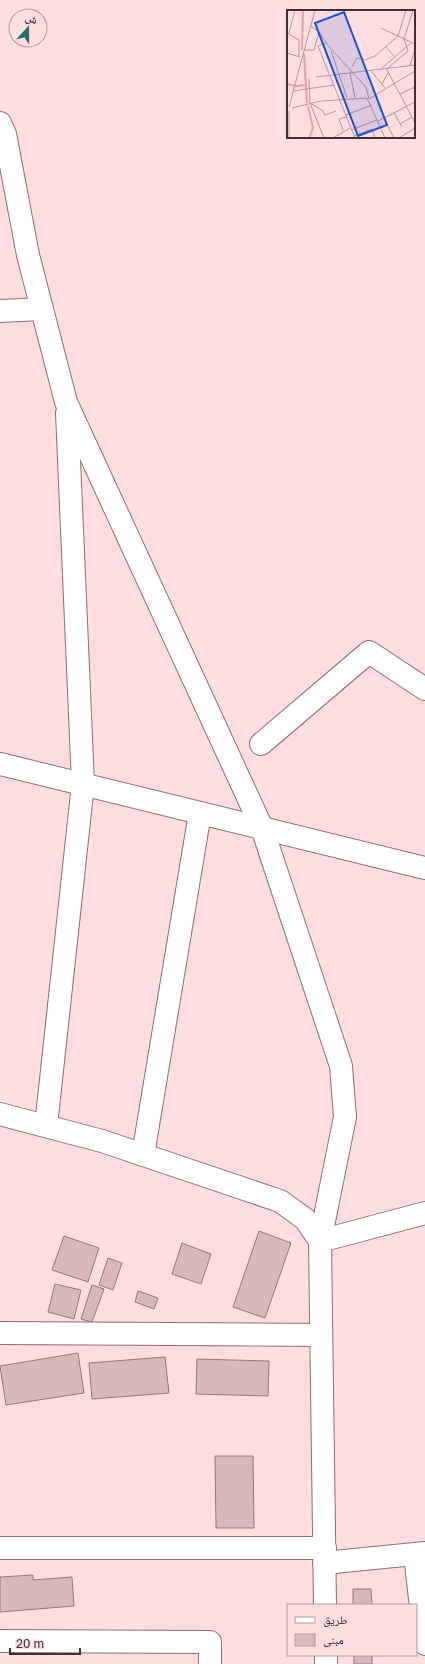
<svg xmlns="http://www.w3.org/2000/svg" width="425" height="1664" viewBox="0 0 425 1664" font-family="'Golos Text','Noto Naskh Arabic',sans-serif">
  <style>
    .building { fill: #d9b8bb; stroke: #95777a }
    .lines { fill: none; stroke-linecap: round; stroke-linejoin: round }
    .minor-casing { stroke: #8c6f71; stroke-width: 24 }
    .minor { stroke: #fff; stroke-width: 22 }
    .inset-river { fill: none; stroke: #f09ea8; stroke-width: 2 }
    .inset-road { fill: none; stroke: #b2989a; stroke-width: 1 }
    .view { fill: #1d4ed8; fill-opacity: 0.15; stroke: #1d4ed8; stroke-width: 2 }
    .inset-edge { fill: none; stroke: #3e3132; stroke-width: 2 }
  </style>
  <rect width="100%" height="100%" fill="#ffdde0"/>
  <g class="building">
    <polygon points="259,1231 291,1243 265,1318 233,1307"/>
    <polygon points="64,1236 99,1248 88,1282 52,1270"/>
    <polygon points="182,1243 211,1254 201,1284 172,1274"/>
    <polygon points="108,1258 122,1263 113,1290 99,1285"/>
    <polygon points="55,1284 81,1290 74,1319 48,1312"/>
    <polygon points="92,1285 104,1289 92,1322 81,1319"/>
    <polygon points="138,1291 158,1298 154,1309 135,1302"/>
    <polygon points="78,1353 84,1393 6,1405 0,1366"/>
    <polygon points="165,1357 169,1393 92,1399 89,1363"/>
    <polygon points="197,1359 269,1361 268,1396 196,1394"/>
    <polygon points="215,1456 253,1456 254,1528 216,1528"/>
    <polygon points="33,1575 33,1580 72,1577 74,1606 0,1612 0,1577"/>
    <polygon points="353,1589 371,1589 372,1605 353,1605"/>
    <rect x="354" y="1655" width="18" height="9"/>
  </g>
  <g class="lines">
    <defs>
      <g id="minor">
        <polyline points="0,123 5,134 28,255 66,402 262,828 341,1066 345,1117 320,1241 425,1213"/>
        <polyline points="0,311 42,309"/>
        <polyline points="261,744 369,652 425,689"/>
        <polyline points="0,764 425,868"/>
        <polyline points="0,1114 102,1141 280,1201 305,1219 320,1241 325,1605"/>
        <polyline points="46,1126 83,784 67,413"/>
        <polyline points="143,1155 200,813"/>
        <polyline points="0,1333 321,1335"/>
        <polyline points="0,1548 325,1548"/>
        <polyline points="415,1554 425,1644"/>
        <polyline points="324,1563 425,1553"/>
        <polyline points="0,1641 210,1642 210,1664"/>
        <polyline points="326,1655 326,1664"/>
      </g>
    </defs>
    <use href="#minor" class="minor-casing"/>
    <use href="#minor" class="minor"/>
  </g>
  <g transform="translate(287 10)">
    <rect width="128" height="128" fill="#ffdde0"/>
    <path class="inset-river" d="M15 40 16 0M17 44 20 93M0 74 9 76 20 75M21 96 26 118 22 128"/>
    <path class="inset-road" d="M24 16 32 22 43 38 79 77 82 89 128 61M94 18 128 34M0 23 12 30V47M2 23 8 0M39 33 31 36 68 128M99 37 107 46M17 40H27L32 22M44 41 60 88M0 43 13 47M123 56 128 38M65 57 70 48 78 50 88 46 111 26 119 0M95 58 124 33M99 58 128 113M101 58 121 41 117 29 126 0M84 61 98 78M63 63 68 88M29 67 128 55M22 69 23 93M95 74 101 63M6 81 47 75M113 84 128 77M2 97 28 0M5 98 34 91 80 88 98 128M2 101V128M107 103 115 117M59 105 85 95M97 108 107 128M91 111 128 92M113 114 125 107M56 120 52 109 59 107M64 120 90 110M67 126 85 119 88 128M37 128 23 93 36 101 38 105 49 101M46 128 63 118M112 128 128 118"/>
    <path class="view" d="M57 2 100 115 71 126 28 13Z"/>
    <rect width="128" height="128" class="inset-edge"/>
  </g>
  <rect x="287" y="1604" width="130" height="52" fill="#ffdde0" stroke="#b2989a"/>
  <rect x="295" y="1617" width="20" height="6" fill="#ffffff" stroke="#b2989a"/>
  <text x="323" y="1624" font-size="12" fill="#3e3132">طريق</text>
  <rect x="295" y="1634" width="20" height="12" fill="#d9b8bb" stroke="#b2989a"/>
  <text x="323" y="1644" font-size="12" fill="#3e3132">مبنى</text>
  <g transform="translate(28 28) rotate(21)"><circle r="19" fill="#ffdde0" stroke="#b2989a"/>
  <path d="M0-3L7 15L0 10L-7 15Z" fill="#236e6c"/>
  <text y="-6" font-size="11" font-weight="bold" text-anchor="middle" fill="#3e3132">ش</text>
  </g>
  <path d="M10 1648v6h70v-6" fill="none" stroke="#3e3132" stroke-width="2"/>
  <text x="16" y="1648" font-size="12" fill="#3e3132" stroke="#ffdde0" stroke-width="3" paint-order="stroke">20 m</text>
</svg>
